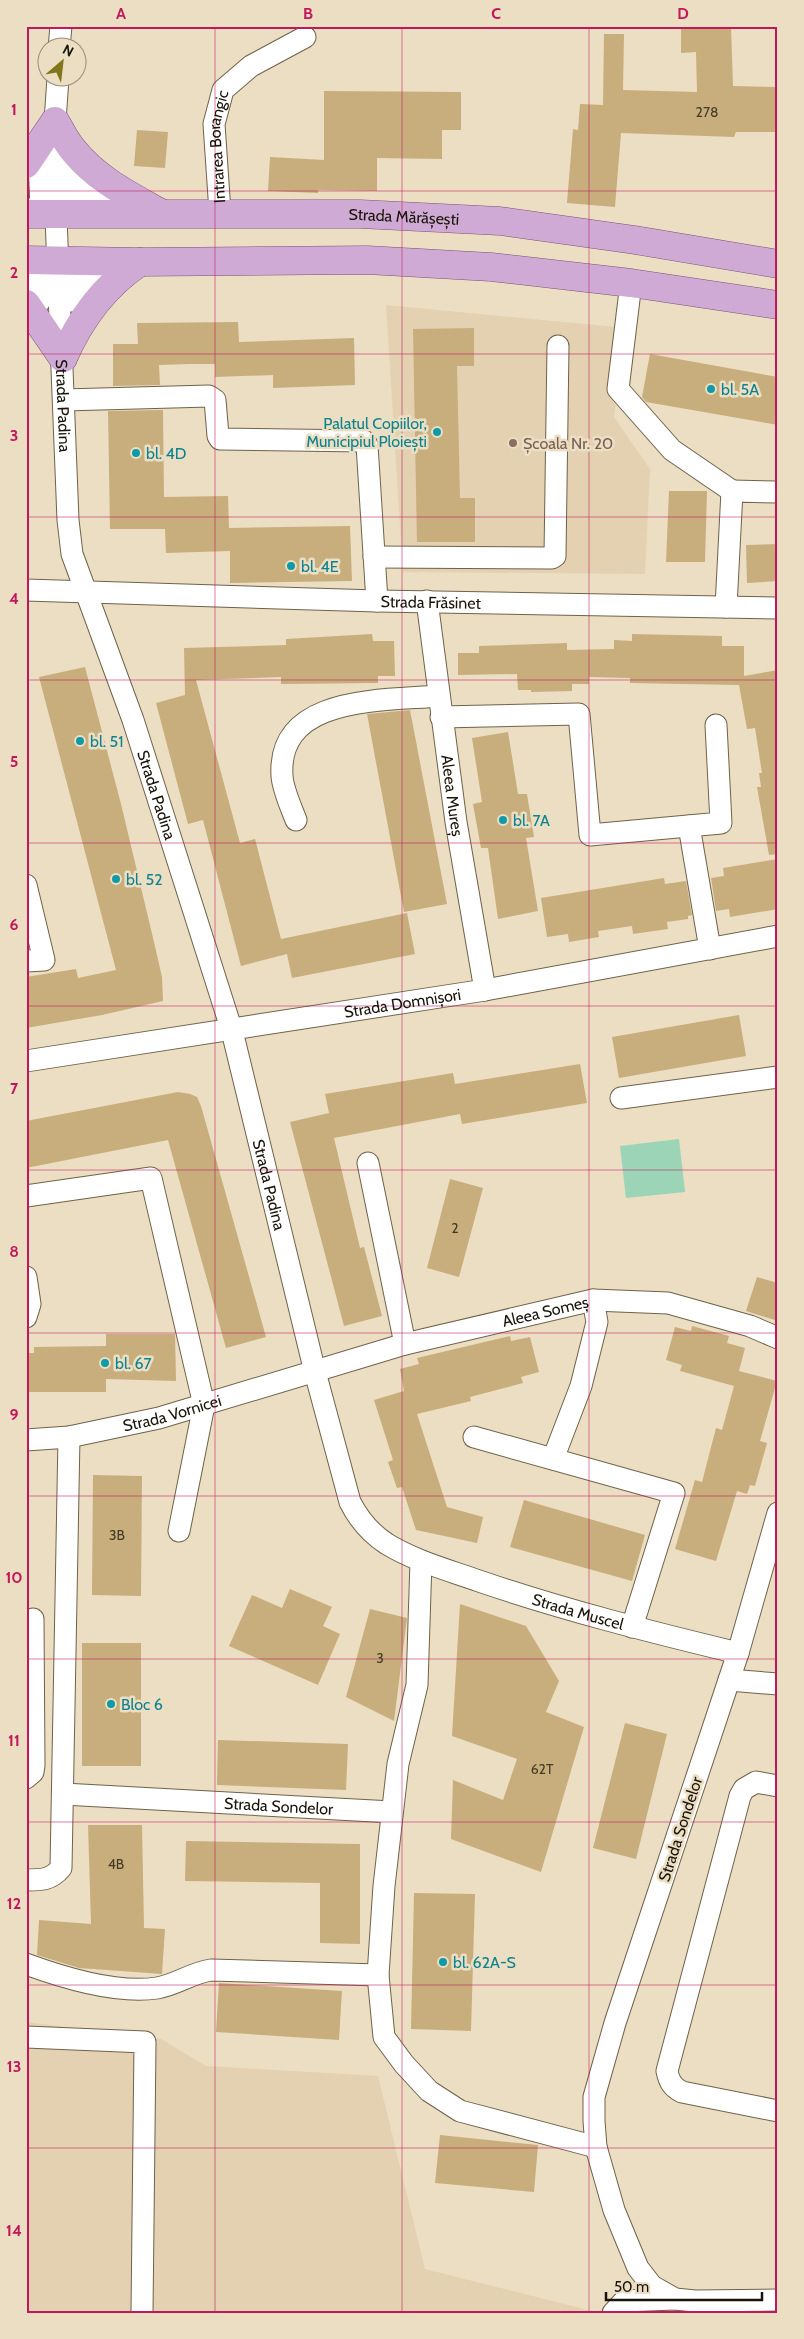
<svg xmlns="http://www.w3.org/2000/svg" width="804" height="2339" viewBox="0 0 804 2339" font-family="Cabin,sans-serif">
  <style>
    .built { fill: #e3d1b1 }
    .green { fill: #9bd4b7 }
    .building { fill: #c7ae7c }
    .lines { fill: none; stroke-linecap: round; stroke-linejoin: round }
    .minor-casing { stroke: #6e624a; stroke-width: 23 }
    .major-casing { stroke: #7a517a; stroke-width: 29 }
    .minor { stroke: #fff; stroke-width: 21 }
    .major { stroke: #cfaad4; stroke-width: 28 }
    .grid { fill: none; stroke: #c2185b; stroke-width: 1; stroke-opacity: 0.55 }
    .culture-dot { fill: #0f9aa8; stroke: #ecdec3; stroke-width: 2 }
    .education-dot { fill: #8d6e63; stroke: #ecdec3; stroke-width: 2 }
    .labels { text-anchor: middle; stroke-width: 5; stroke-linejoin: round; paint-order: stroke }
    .number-label { font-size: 14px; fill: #443a26 }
    .street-label { font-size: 16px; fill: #19140a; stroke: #ecdec3 }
    .culture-label { font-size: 16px; fill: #0d838f; stroke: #ecdec3; text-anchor: start }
    .education-label { font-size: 16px; fill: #785e54; stroke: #ecdec3; text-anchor: start }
    .neatline { fill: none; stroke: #c2185b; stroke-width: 2 }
    .grid-label { font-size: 16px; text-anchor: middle; font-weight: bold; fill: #c2185b }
  </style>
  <rect width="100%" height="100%" fill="#ecdec3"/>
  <g class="built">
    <polygon points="386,305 626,328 614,417 650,469 645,574 403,572"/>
    <polygon points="26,2022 161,2039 206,2066 378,2076 425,2269 600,2313 26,2313"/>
  </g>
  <polygon class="green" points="679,1139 685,1192 626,1198 620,1146"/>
  <g class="building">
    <polygon points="681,26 731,26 733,86 778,87 778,132 736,132 734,137 621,133 615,207 567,203 573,129 578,130 580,104 603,105 604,34 624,34 623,90 697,92 696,52 681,53"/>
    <polygon points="324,91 461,92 461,130 442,130 442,159 377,158 377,191 318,190 318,193 268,191 270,157 324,160"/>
    <polygon points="137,130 168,132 165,168 134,166"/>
    <polygon points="238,322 239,342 354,338 355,385 273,388 273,375 215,377 215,364 189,364 159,365 160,385 113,386 113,344 138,344 137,323"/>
    <polygon points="474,328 474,366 457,366 460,498 475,498 475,542 417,542 413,329"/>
    <polygon points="650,354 778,377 778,425 646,402 642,397"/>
    <polygon points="163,410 164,497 228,496 229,528 350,526 352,581 230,583 230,551 166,553 165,529 110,529 108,411"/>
    <polygon points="669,491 707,491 705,562 666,562"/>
    <polygon points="778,544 778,581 747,583 746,545"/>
    <polygon points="372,634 373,641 394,641 395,676 378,676 378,683 281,684 281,677 196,680 240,843 255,839 281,939 407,913 415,954 292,978 287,954 241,966 203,820 188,824 156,703 185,695 184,648 286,645 286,639"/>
    <polygon points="632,634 722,636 722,646 744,646 744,676 778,670 778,854 769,855 757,787 761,787 759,773 762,773 755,728 747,729 739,685 630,683 630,678 589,677 589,684 572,684 572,691 531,692 531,690 518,690 517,674 458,675 458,653 479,653 479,646 567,643 567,650 614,649 614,640 632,641"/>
    <polygon points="85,667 121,804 154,942 162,977 163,1001 102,1015 26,1028 26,977 76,969 78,978 116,970 39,677"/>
    <polygon points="410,710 447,904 404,912 367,714"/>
    <polygon points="508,732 518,794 527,794 534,837 526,838 538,911 498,919 488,848 481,848 473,804 482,802 472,738"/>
    <polygon points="778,859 778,909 730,917 729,909 716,911 711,878 724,876 723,868"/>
    <polygon points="664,878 665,884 686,881 692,915 688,916 688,919 667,922 668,929 633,934 632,926 598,931 599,937 569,942 568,934 547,937 541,898"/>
    <polygon points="739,1015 746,1056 619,1078 612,1037"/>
    <polygon points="580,1064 587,1103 462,1124 460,1114 334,1138 360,1248 364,1247 382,1316 344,1326 290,1122 329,1113 325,1094 453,1073 455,1084"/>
    <polygon points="178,1092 190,1094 197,1097 201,1106 266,1337 226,1348 168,1140 26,1168 26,1121"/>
    <polygon points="450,1179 483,1188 459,1277 427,1268"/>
    <polygon points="757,1277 778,1283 778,1321 746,1311"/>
    <polygon points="692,1326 729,1336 727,1343 745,1348 739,1371 777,1381 760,1441 767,1443 755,1486 750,1485 747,1494 737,1491 716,1561 675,1549 695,1480 702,1482 716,1428 722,1430 734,1386 680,1371 682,1365 666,1360 675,1327 691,1331"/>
    <polygon points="106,1334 175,1334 176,1381 106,1379 106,1392 26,1392 26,1353 34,1353 34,1347 106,1346"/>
    <polygon points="510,1336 511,1341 530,1337 539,1372 521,1377 523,1383 470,1397 471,1401 417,1414 447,1507 483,1517 477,1543 416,1530 402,1487 397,1488 388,1462 393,1460 374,1400 404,1391 400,1369 419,1364 417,1358"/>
    <polygon points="93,1475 142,1476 141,1596 92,1595"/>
    <polygon points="524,1500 645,1535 632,1581 510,1547"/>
    <polygon points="290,1589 332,1607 323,1626 340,1634 318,1685 229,1646 252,1595 282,1608"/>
    <polygon points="460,1604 526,1626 559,1681 546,1712 584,1727 541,1872 451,1839 453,1780 503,1800 517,1759 452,1736"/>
    <polygon points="370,1609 407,1618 394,1721 346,1697"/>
    <rect x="82" y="1643" width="59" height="123"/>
    <polygon points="625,1723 667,1734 636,1859 593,1848"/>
    <polygon points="218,1740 348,1744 346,1790 217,1785"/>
    <polygon points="88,1825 142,1825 144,1928 165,1929 162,1974 79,1968 37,1955 39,1920 91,1924"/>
    <polygon points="186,1841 360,1844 360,1944 320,1943 320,1883 185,1881"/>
    <polygon points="414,1893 475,1894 471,2031 411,2029"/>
    <polygon points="219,1983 342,1991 339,2040 216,2032"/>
    <polygon points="440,2135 538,2145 534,2192 435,2183"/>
  </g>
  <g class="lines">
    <defs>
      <g id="minor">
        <polyline points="59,48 61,26"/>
        <path id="s1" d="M58 78 55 121V192L68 520 72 554 133 720 232 1031 315 1372 350 1502C359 1520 370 1533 387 1544 415 1561 448 1570 479 1581 564 1610 651 1632 738 1653"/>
        <polygon points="73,167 105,200 73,199"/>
        <polyline points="26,209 41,209 39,161"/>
        <path id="s2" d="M220 212 214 124 223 90 251 66 305 37"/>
        <polyline points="26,278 40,279 40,301 26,288"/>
        <polygon points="71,279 99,279 71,301"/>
        <polyline points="631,283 618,389 672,450 732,491"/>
        <polyline points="64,400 209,396 215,400 218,436 220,439 364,441 367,445 377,601"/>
        <polyline points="374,557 552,558 555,556 558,346"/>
        <path id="s3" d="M26 590 377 601 778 608"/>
        <path id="s4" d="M427 601 456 822 485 990"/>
        <polyline points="726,607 732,491 778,492"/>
        <polyline points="441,717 579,714 590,835 721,823 716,725"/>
        <path d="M296 820C291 807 283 790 282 776 277 695 383 701 439 696"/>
        <polyline points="689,826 710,949"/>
        <polyline points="26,885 44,960 26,961"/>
        <path id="s5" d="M26 1061 485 990 778 936"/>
        <polyline points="621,1098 778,1077"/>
        <polyline points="368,1163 405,1344"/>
        <polyline points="26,1196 151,1178 204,1405 179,1531"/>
        <polyline points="26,1277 30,1304 26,1317"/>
        <polyline points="474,1437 674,1493 632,1627"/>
        <path id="s6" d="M26 1440 69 1437 159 1418 405 1344 593 1300 668 1303 750 1326 778 1338"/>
        <polyline points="553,1459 581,1386 597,1322 593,1300"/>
        <polyline points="778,1513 738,1653 615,2023 594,2097 594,2121 596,2147 614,2210 638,2268 652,2286 675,2299 695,2301 778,2300"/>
        <polyline points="421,1561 417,1685 398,1764 384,1886 378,1975 384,2037 404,2064 429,2091 460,2111 596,2147"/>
        <polyline points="729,1680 778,1684"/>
        <polyline points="26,1778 33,1772 34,1765 33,1619"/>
        <path d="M778 1786 756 1782 744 1789 740 1796 667 2071C669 2081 672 2087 682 2092L778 2111"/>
        <path id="s7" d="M63 1794 392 1812"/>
        <path d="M26 1880C42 1880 51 1880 61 1868L69 1437"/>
        <path d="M26 1964C64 1978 117 1994 157 1988 176 1985 191 1973 211 1970L378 1975"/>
        <polyline points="26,2037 145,2042 142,2313"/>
        <polyline points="613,2313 624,2301 674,2299"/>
      </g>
      <g id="major">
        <path d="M26 164 55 121C61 131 66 142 74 151 97 179 127 194 159 212"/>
        <path id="s8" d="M26 214H360L500 221 635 240 778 264"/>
        <polyline points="26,260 140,262 367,260 491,267 631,283 778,305"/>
        <polyline points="26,304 63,358"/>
        <path d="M63 358C80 319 104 286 140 262"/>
      </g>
    </defs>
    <use href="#minor" class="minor-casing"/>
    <use href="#major" class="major-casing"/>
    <use href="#minor" class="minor"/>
    <use href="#major" class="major"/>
  </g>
  <path class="grid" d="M215 26V2313M402 26V2313M589 26V2313M26 191H778M26 354H778M26 517H778M26 680H778M26 843H778M26 1006H778M26 1170H778M26 1333H778M26 1496H778M26 1659H778M26 1822H778M26 1985H778M26 2148H778"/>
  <g class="culture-dot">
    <circle cx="711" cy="389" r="5"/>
    <circle cx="437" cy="432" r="5"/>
    <circle cx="136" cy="453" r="5"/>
    <circle cx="291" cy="566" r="5"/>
    <circle cx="80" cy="741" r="5"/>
    <circle cx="503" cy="820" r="5"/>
    <circle cx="116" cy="879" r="5"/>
    <circle cx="105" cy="1363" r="5"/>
    <circle cx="111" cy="1704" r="5"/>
    <circle cx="443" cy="1962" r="5"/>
  </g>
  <circle class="education-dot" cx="513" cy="443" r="5"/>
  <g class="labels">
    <g class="number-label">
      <text x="707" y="117">278</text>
      <text x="455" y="1233">2</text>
      <text x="117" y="1540">3B</text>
      <text x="380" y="1663">3</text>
      <text x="542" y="1774">62T</text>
      <text x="116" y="1869">4B</text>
    </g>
    <g class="street-label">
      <text dy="6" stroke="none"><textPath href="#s2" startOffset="66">Intrarea Borangic</textPath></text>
      <text dy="6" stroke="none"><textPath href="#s8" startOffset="378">Strada Mărășești</textPath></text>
      <text dy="6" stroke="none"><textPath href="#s1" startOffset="328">Strada Padina</textPath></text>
      <text dy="6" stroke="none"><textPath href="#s3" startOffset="405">Strada Frăsinet</textPath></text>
      <text dy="6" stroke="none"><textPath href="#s1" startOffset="732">Strada Padina</textPath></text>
      <text dy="6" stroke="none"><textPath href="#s4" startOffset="196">Aleea Mureș</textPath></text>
      <text dy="6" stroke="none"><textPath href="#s5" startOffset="381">Strada Domnișori</textPath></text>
      <text dy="6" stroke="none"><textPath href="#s1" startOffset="1138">Strada Padina</textPath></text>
      <text dy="6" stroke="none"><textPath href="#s6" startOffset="536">Aleea Someș</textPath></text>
      <text dy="6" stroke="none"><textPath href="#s6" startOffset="149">Strada Vornicei</textPath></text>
      <text dy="6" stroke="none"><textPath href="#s1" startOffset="1725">Strada Muscel</textPath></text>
      <text dy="6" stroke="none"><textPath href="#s7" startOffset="216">Strada Sondelor</textPath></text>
      <text transform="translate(680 1829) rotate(-72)" y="6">Strada Sondelor</text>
    </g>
    <g class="culture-label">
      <text x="721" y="395">bl. 5A</text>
      <text x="427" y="429" text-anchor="end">Palatul Copiilor,<tspan x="427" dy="18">Municipiul Ploiești</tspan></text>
      <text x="146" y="459">bl. 4D</text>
      <text x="301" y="572">bl. 4E</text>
      <text x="90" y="747">bl. 51</text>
      <text x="513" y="826">bl. 7A</text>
      <text x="126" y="885">bl. 52</text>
      <text x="115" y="1369">bl. 67</text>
      <text x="121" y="1710">Bloc 6</text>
      <text x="453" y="1968">bl. 62A-S</text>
    </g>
    <g class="education-label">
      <text x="523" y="449">Școala Nr. 20</text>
    </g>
  </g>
  <rect width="804" height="2339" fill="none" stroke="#ecdec3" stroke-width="55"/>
  <g transform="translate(62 62) rotate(28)"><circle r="24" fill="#ecdec3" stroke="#988d79"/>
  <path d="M0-4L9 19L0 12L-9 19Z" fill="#817619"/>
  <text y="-8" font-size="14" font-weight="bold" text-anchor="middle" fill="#19140a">N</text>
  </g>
  <path d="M606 2292v8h156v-8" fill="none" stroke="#19140a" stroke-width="2.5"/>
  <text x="614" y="2292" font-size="15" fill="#19140a" stroke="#ecdec3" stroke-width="4" paint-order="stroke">50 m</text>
  <rect x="28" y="28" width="748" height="2284" class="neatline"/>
  <g class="grid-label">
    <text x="121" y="19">A</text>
    <text x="308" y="19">B</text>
    <text x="496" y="19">C</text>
    <text x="683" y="19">D</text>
    <text x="14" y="115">1</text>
    <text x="14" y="278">2</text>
    <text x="14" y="441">3</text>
    <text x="14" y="604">4</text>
    <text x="14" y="767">5</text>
    <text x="14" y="930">6</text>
    <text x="14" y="1094">7</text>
    <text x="14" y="1257">8</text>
    <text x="14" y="1420">9</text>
    <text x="14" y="1583">10</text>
    <text x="14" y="1746">11</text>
    <text x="14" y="1909">12</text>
    <text x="14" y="2072">13</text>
    <text x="14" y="2236">14</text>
  </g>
</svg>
